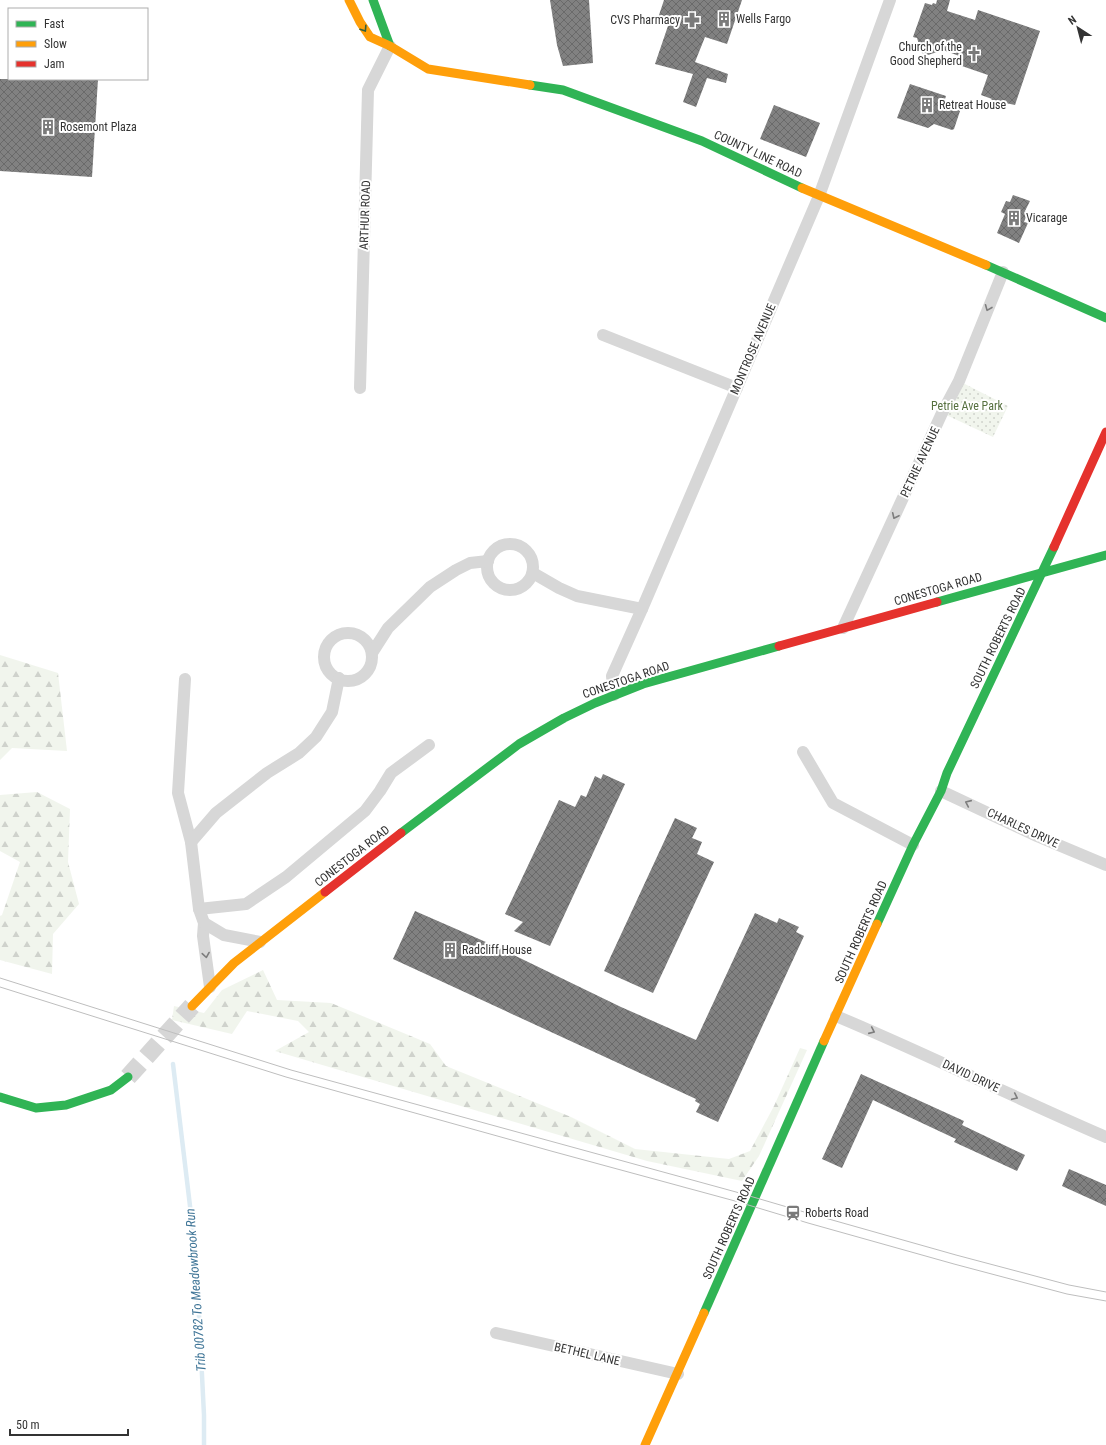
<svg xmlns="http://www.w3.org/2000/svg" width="1106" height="1445" viewBox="0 0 1106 1445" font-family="'Roboto Condensed',sans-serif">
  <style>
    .forest { fill: url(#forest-firs) }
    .park { fill: url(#park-dots) }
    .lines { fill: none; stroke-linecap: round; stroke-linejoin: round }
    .stream { stroke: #ddebf3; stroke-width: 4.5 }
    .building { fill: url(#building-cross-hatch) }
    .secondary-tunnel { stroke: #d6d6d6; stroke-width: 18; stroke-dasharray: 18 9; stroke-linecap: butt }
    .street { stroke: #d7d7d7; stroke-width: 12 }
    .fast { stroke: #30b455; stroke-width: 9 }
    .slow { stroke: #ff9f0a; stroke-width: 9 }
    .jam { stroke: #e5322d; stroke-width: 9 }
    .tram { stroke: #bebebe; stroke-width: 1 }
    .oneway { stroke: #32603f }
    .oneway2 { stroke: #7d7d7d }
    .labels { text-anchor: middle; stroke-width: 4; stroke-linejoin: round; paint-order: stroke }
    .poi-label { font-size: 12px; fill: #333; stroke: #fff; text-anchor: start }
    .street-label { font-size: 12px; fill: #333; stroke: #fff }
    .park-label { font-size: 12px; fill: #56703f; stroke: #fff }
    .water-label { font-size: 13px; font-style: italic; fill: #3f7597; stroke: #fff }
  </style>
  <defs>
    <pattern id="forest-firs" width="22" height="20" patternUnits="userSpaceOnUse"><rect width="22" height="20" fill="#f1f5ed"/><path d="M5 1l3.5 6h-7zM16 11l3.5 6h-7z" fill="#cfd2cc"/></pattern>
    <pattern id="park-dots" width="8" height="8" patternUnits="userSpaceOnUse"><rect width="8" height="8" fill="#f1f5ed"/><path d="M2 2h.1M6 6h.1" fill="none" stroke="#cfd2cc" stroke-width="1.8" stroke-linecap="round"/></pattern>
    <pattern id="building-cross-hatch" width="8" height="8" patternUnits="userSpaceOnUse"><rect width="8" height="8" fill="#818181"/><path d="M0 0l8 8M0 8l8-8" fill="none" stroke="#6a6a6a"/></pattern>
  </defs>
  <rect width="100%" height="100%" fill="#fff"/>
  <g class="forest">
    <polygon points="0,655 58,673 67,751 12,748 0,760"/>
    <polygon points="37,792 70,809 68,862 79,904 53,934 52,974 0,960 0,916 2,915 20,862 0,851 0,795"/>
    <polygon points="263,970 277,1000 331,1003 430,1044 446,1066 571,1117 635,1149 729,1159 750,1151 774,1106 800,1048 807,1050 759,1156 742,1181 647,1161 275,1051 309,1032 298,1021 247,1011 232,1034 172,1020 174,1006 204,1013 222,990"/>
  </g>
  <polygon class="park" points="959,381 1008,406 993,437 942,413"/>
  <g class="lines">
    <polyline class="stream" points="173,1064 196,1256 204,1415 204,1445"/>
  </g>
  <g class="building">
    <polygon points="550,0 589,0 593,63 563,66 557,45"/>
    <polygon points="664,0 742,0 727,44 705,37 695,62 728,74 726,83 707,78 696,107 683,102 693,74 655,64 669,23 658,18"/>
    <polygon points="937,0 950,0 947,11 975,20 978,10 1040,31 1015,105 991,100 992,99 981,95 988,75 959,65 962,57 943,50 928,55 922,53 917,38 913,37 925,3 932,5 933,3 936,4"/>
    <polygon points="0,79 98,79 92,177 0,171"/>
    <polygon points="910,84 946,96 944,102 961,108 954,129 952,130 934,124 928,128 897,118"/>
    <polygon points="774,105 820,123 806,157 760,139"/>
    <polygon points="1013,195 1030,201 1025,211 1028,212 1024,222 1028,223 1019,243 997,233 1005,214 1001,212 1006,201 1010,202"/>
    <polygon points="603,774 625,784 550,946 514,931 523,922 505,914 559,800 575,807 581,795 586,797 595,776 601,779"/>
    <polygon points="675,818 697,828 692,838 702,842 697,854 714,862 653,993 604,971"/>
    <polygon points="415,911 495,946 621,1007 696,1040 755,913 777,923 779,918 799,927 796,932 804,936 718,1122 696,1112 700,1104 695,1101 696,1099 393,959"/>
    <polygon points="861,1074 964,1121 962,1125 1025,1155 1017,1171 954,1142 956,1139 873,1100 842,1168 822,1159"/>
    <polygon points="1069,1169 1106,1185 1106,1206 1062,1186"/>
  </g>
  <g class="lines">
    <polyline class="secondary-tunnel" points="128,1077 192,1006"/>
    <g class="street">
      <polyline points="603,335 737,388"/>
      <polyline points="360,388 368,90 390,46"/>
      <circle cx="510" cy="567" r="23"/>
      <polyline points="533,573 559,588 577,596 642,609"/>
      <polyline points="843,628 942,413 959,381 1003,272"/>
      <circle cx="348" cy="657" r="24"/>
      <polyline points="372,653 388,628 430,587 456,570 470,563 488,561"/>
      <polyline points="185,679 178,793 191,842 199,909 204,923 203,936 210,987"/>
      <polyline points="614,695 612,676 642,609 819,196 890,0"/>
      <polyline points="803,752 833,803 913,845"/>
      <polyline points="941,791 1037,836 1106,865"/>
      <polyline points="191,842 216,813 267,773 299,753 316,737 332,712 339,678"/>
      <polyline points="199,909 246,904 286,877 365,811 380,791 391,773 429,745"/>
      <polyline points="204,923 224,935 260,942"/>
      <path d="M836 1016C927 1054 1015 1098 1106 1137"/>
      <polyline points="496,1333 678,1374"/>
    </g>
    <g class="fast">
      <polyline points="373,0 390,46"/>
      <polyline points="530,85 563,90 702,141 802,188"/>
      <polyline points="986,265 1106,318"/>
      <polyline points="937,602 1106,555"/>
      <polyline points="401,833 519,744 564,718 595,703 643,684 779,646"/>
      <polyline points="877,924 913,845 941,791 947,773 1054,547"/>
      <polyline points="0,1097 36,1108 66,1105 111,1090 128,1077"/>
      <polyline points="704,1313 824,1041"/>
    </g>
    <g class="slow">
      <polyline points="349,0 360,22 370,37 390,46 428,69 530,85"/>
      <polyline points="802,188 986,265"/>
      <polyline points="192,1006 234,963 325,892"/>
      <polyline points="824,1041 877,924"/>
      <polyline points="645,1445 704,1313"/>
    </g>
    <g class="jam">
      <polyline points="1054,547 1106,432"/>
      <polyline points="779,646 937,602"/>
      <polyline points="325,892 401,833"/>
    </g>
    <g class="tram">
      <polyline points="0,978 291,1070 736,1192 811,1214 956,1255 1069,1285 1106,1292"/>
      <polyline points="0,987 286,1077 551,1151 735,1201 808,1223 954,1264 1067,1294 1106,1301"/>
    </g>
  </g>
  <defs><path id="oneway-chevron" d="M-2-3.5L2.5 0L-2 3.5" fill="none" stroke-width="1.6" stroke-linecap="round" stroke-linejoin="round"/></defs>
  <use class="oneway" href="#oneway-chevron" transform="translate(364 29) rotate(57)"/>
  <g class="oneway2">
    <use href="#oneway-chevron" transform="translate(988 308) rotate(112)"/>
    <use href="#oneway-chevron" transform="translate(895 516) rotate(115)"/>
    <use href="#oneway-chevron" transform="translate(968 803) rotate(-156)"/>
    <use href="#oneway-chevron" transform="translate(206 955) rotate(81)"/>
    <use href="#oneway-chevron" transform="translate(872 1031) rotate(24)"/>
    <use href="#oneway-chevron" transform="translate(1015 1097) rotate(25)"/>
  </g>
  <defs>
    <symbol id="building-bare" viewBox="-9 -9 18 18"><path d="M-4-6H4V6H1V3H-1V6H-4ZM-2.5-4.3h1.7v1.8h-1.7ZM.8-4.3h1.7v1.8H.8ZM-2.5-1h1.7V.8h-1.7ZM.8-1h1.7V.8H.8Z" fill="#7a7a7a" stroke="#fff" stroke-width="2.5" paint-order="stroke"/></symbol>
    <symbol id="pharmacy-bare" viewBox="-9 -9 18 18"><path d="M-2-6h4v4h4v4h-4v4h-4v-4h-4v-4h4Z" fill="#7a7a7a" stroke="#fff" stroke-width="2.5" paint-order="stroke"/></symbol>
    <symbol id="church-bare" viewBox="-9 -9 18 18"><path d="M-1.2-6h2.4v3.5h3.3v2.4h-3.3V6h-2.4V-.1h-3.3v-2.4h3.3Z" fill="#7a7a7a" stroke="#fff" stroke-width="2.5" paint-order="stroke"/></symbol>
    <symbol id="station-bare" viewBox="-9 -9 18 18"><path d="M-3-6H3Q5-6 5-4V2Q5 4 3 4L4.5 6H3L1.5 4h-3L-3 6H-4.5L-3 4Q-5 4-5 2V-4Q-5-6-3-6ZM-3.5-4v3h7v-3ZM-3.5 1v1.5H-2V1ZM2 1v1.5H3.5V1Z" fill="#7a7a7a" stroke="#fff" stroke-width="2.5" paint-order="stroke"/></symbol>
  </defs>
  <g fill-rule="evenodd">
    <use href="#building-bare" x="713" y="8" width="22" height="22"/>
    <use href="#pharmacy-bare" x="681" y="9" width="22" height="22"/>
    <use href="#church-bare" x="963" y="43" width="22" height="22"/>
    <use href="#building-bare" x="916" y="94" width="22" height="22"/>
    <use href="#building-bare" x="37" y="116" width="22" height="22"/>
    <use href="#building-bare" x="1003" y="207" width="22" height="22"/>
    <use href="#building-bare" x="439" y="939" width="22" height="22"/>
    <use href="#station-bare" x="782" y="1202" width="22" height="22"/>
  </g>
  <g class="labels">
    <g class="poi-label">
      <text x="736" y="23">Wells Fargo</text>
      <text x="680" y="24" text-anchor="end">CVS Pharmacy</text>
      <text x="962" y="51" text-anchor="end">Church of the<tspan x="962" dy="14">Good Shepherd</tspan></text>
      <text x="939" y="109">Retreat House</text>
      <text x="60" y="131">Rosemont Plaza</text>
      <text x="1026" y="222">Vicarage</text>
      <text x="462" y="954">Radcliff House</text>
      <text x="805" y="1217">Roberts Road</text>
    </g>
    <g class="street-label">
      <text transform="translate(758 154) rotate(25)" y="4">COUNTY LINE ROAD</text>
      <text transform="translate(365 215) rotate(-88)" y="4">ARTHUR ROAD</text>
      <text transform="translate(753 349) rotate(-67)" y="4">MONTROSE AVENUE</text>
      <text transform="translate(920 462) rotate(-65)" y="4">PETRIE AVENUE</text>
      <text transform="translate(938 589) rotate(-16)" y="4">CONESTOGA ROAD</text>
      <text transform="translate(998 638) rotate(-64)" y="4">SOUTH ROBERTS ROAD</text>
      <text transform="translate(626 680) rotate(-19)" y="4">CONESTOGA ROAD</text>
      <text transform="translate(1023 828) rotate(25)" y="4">CHARLES DRIVE</text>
      <text transform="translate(352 856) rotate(-38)" y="4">CONESTOGA ROAD</text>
      <text transform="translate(861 932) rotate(-66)" y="4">SOUTH ROBERTS ROAD</text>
      <text transform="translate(971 1076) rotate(25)" y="4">DAVID DRIVE</text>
      <text transform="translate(729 1228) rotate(-66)" y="4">SOUTH ROBERTS ROAD</text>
      <text transform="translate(587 1354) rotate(13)" y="4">BETHEL LANE</text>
    </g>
    <g class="park-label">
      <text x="967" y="410">Petrie Ave Park</text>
    </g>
    <g class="water-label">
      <text transform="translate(195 1290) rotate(-94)" y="5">Trib 00782 To Meadowbrook Run</text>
    </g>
  </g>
  <rect x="8" y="8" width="140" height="72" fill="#ffffff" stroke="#adadad"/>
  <rect x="16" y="21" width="20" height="6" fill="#30b455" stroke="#adadad"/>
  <text x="44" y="28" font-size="12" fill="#333333">Fast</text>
  <rect x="16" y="41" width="20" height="6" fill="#ff9f0a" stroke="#adadad"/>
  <text x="44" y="48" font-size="12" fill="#333333">Slow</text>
  <rect x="16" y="61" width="20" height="6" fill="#e5322d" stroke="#adadad"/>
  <text x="44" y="68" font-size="12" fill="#333333">Jam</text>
  <g transform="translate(1078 28) rotate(324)" stroke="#ffffff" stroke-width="3" paint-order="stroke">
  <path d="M0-3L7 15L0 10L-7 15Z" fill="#333333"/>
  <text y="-6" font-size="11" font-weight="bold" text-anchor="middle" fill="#333333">N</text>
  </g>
  <path d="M10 1429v6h118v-6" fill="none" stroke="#333333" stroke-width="2"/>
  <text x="16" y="1429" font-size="12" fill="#333333" stroke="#ffffff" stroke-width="3" paint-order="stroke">50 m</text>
</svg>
